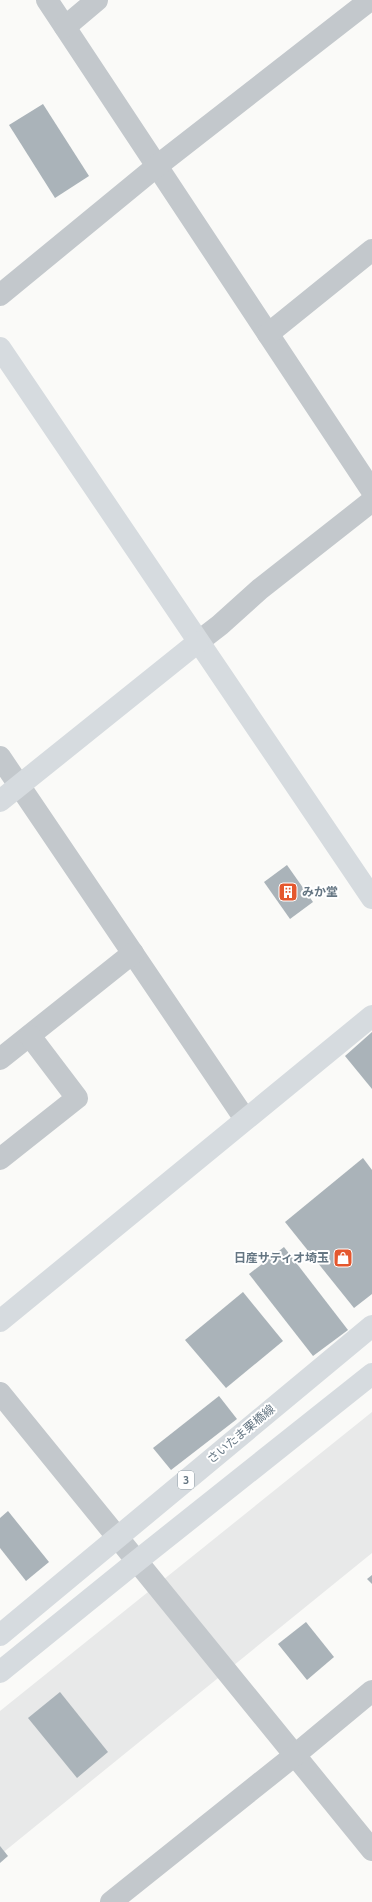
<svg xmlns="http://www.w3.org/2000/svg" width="372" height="1902" viewBox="0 0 372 1902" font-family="Ubuntu,'Noto Sans JP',sans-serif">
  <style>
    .built { fill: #e8e9e9 }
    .building { fill: #aab3b9 }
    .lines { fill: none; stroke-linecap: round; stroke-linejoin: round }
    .street { stroke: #c3c8cc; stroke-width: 22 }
    .secondary { stroke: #d6dbdf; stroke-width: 22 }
    .primary { stroke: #d6dbdf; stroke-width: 22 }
    .labels { text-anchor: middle; stroke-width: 4; stroke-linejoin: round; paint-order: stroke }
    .shield { fill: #fff; stroke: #939fa8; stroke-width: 1 }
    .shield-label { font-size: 11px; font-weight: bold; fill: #657683 }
    .poi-label { font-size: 12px; font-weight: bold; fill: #657683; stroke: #fff; text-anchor: start }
    .street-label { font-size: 12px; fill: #657683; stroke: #fff }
  </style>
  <rect width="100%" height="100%" fill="#fafaf8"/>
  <polygon class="built" points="372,1412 372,1553 0,1855 0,1711"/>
  <g class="building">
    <polygon points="43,104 89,176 55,198 9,125"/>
    <polygon points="287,865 313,902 290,919 264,882"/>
    <polygon points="372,1032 372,1089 345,1056"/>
    <polygon points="363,1158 372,1170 372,1294 354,1308 285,1222"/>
    <polygon points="284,1247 348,1330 313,1356 249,1274"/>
    <polygon points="243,1292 283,1341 226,1388 185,1340"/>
    <polygon points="219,1396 237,1419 171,1470 153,1448"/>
    <polygon points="8,1511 49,1562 26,1581 0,1548 0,1518"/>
    <polygon points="372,1575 372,1584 367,1579"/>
    <polygon points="306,1622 334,1657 307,1680 278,1644"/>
    <polygon points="60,1692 108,1752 77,1778 28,1718"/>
    <polygon points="0,1846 8,1856 0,1863"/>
  </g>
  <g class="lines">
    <g class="street">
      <polyline points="47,0 372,491"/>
      <polyline points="65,27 97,0"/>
      <polyline points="0,295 157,166 370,0"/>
      <polyline points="268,334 372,250"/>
      <polyline points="198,642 220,625 260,589 372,501"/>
      <polyline points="0,757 245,1119"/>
      <polyline points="0,1059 133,953"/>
      <polyline points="0,1159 77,1098 30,1036"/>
      <polyline points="0,1393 372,1850"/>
      <polyline points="111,1902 295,1755 372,1691"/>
    </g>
    <g class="secondary">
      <polyline points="0,348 372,898"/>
      <polyline points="0,801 198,642"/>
      <polyline points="0,1321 372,1016"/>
    </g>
    <g class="primary">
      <polyline points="0,1635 372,1326"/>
      <polyline points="0,1672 137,1561 372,1374"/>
    </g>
  </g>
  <defs>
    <symbol id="building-square" viewBox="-11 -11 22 22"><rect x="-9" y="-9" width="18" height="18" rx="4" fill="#e4572e" stroke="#fff"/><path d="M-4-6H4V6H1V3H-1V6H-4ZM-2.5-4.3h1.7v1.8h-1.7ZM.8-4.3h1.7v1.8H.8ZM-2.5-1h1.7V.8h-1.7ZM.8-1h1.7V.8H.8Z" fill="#fff"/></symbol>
    <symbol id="shop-square" viewBox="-11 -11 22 22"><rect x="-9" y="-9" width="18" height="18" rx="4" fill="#e4572e" stroke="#fff"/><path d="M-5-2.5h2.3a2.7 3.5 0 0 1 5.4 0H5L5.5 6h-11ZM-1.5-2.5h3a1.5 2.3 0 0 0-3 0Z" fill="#fff"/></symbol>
  </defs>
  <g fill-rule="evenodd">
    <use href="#building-square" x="277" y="881" width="22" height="22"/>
    <use href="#shop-square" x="332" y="1247" width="22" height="22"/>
  </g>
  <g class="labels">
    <rect class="shield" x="178" y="1471" width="16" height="18" rx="3"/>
    <g class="shield-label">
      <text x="186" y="1484">3</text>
    </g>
    <g class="poi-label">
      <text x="302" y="896">みか堂</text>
      <text x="329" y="1262" text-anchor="end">日産サティオ埼玉</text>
    </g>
    <g class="street-label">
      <text transform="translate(241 1434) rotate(-40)" y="4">さいたま栗橋線</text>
    </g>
  </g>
</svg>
